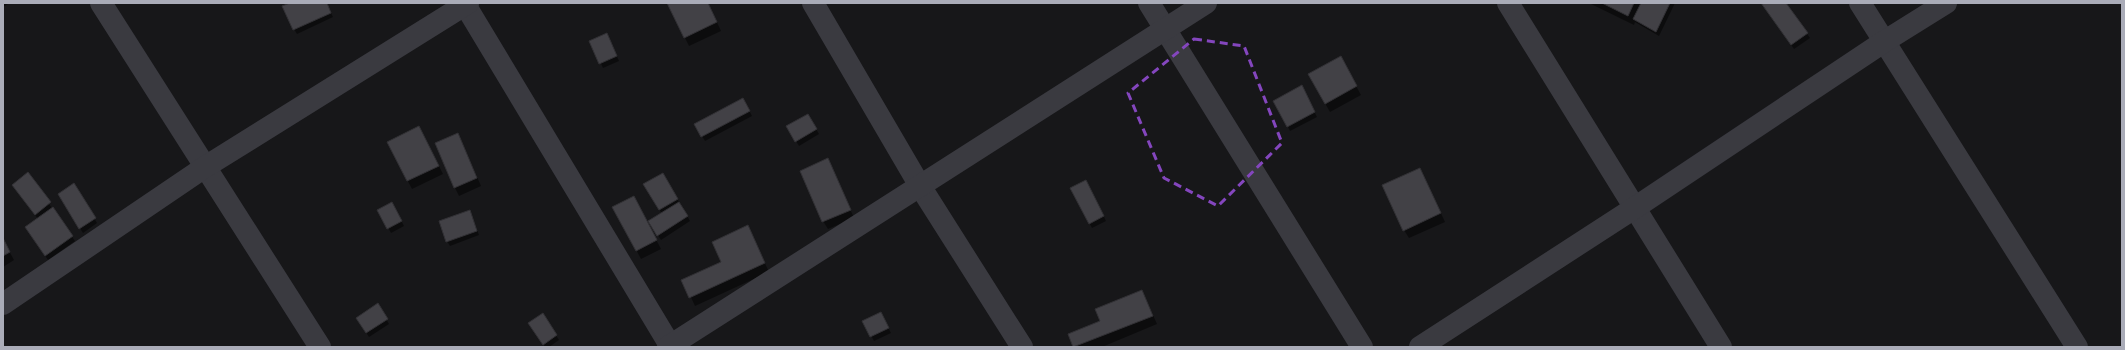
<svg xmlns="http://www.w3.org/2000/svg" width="2125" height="350" viewBox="0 0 2125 350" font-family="'Work Sans',sans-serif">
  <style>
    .shadow { fill: #0007 }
    .building { fill: #424146; stroke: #323135 }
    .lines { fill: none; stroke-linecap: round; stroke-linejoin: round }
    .street { stroke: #3a3a40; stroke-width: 22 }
    .marked { fill: none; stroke: #8446be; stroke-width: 3; stroke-dasharray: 8 5; stroke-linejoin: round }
  </style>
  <rect width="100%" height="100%" fill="#171719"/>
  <g class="shadow">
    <polygon points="3,3 10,3 3,7"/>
    <polygon points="293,3 326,3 333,17 297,34 294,29"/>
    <polygon points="668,3 708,3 721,31 689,46"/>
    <polygon points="1589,3 1675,3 1659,36 1635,22 1634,25"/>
    <polygon points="1762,3 1785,3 1810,38 1794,49"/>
    <polygon points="609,39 619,61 603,68 591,41"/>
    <polygon points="1340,57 1361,95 1330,112 1309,75"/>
    <polygon points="1304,91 1317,117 1290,131 1288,127"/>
    <polygon points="743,99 752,116 705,141 695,124"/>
    <polygon points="808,115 819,134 799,146 788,127"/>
    <polygon points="419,127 443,174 412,189 388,143"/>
    <polygon points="458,134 481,186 459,196 455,188"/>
    <polygon points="828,159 854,218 828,229 823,221"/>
    <polygon points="28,174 75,241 48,260 29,232 38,219 16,189"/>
    <polygon points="663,174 690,221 661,240 649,221 662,214 645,185"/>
    <polygon points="1424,177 1445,222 1409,238 1404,230"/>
    <polygon points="74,185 97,223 83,233 59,194"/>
    <polygon points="1089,186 1106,221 1092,228 1071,189"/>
    <polygon points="392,203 404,226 391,233 379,210"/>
    <polygon points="638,205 661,249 641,259 614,208"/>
    <polygon points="470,212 479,235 450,246 447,241"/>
    <polygon points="748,227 769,272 695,306 683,280 722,262"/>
    <polygon points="3,240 14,260 3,267"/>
    <polygon points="1142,291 1157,324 1102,347 1074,347 1070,335 1101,322"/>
    <polygon points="378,305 389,324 369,337 360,323"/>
    <polygon points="542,314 559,340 549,347 545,347 532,328"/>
    <polygon points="883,318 891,333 874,341 864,322"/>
  </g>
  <g class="building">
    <polygon points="290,3 327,3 331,13 293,30 282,6"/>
    <polygon points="667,3 708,3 717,22 684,38"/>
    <polygon points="1602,3 1634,3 1628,16"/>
    <polygon points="1641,3 1670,3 1656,32 1633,19"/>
    <polygon points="1761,3 1786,3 1808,33 1791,45"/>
    <polygon points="607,33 617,56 599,64 589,41"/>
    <polygon points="1341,56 1357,86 1325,104 1308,74"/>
    <polygon points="1302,85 1315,112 1287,127 1273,101"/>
    <polygon points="743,98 750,111 701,137 694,124"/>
    <polygon points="808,114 817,129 795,142 786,126"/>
    <polygon points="419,126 439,166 407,181 387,142"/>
    <polygon points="458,133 477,178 454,188 435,143"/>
    <polygon points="828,158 851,210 822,222 800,171"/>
    <polygon points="1420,168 1441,213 1403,231 1382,185"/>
    <polygon points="28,172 51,202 35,215 12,185"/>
    <polygon points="663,173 678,199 659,210 643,184"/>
    <polygon points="1086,180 1104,216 1089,224 1070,188"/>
    <polygon points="74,183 96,218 79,229 58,194"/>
    <polygon points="634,196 657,240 636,251 612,207"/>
    <polygon points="392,202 402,221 387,229 377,210"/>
    <polygon points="679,202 688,216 657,236 648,221"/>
    <polygon points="53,207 73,236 45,256 25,227"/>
    <polygon points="470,210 477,231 446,242 439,221"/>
    <polygon points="748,225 765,263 689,298 681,280 721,262 712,242"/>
    <polygon points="3,238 10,252 3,256"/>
    <polygon points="1142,290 1153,316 1073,347 1068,334 1100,321 1095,309"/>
    <polygon points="378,303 388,319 366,333 356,318"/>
    <polygon points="881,312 889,328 870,337 862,321"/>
    <polygon points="543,313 557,335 543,345 528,323"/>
  </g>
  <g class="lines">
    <g class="street">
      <polyline points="101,3 320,347"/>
      <polyline points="464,3 671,347"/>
      <polyline points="813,3 920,186 1022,347"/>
      <polyline points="1149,3 1362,347"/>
      <polyline points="1508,3 1721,347"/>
      <polyline points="1860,3 2077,347"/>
      <polyline points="3,304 205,167 468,3"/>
      <polyline points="668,347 1206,3"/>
      <polyline points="1420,347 1636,207 1885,41 1946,3"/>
    </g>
  </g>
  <path class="marked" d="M1194 39 1244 46 1282 143 1218 206 1164 178 1128 93Z"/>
  <rect width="2125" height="350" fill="none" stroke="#aaacb8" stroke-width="8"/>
</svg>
